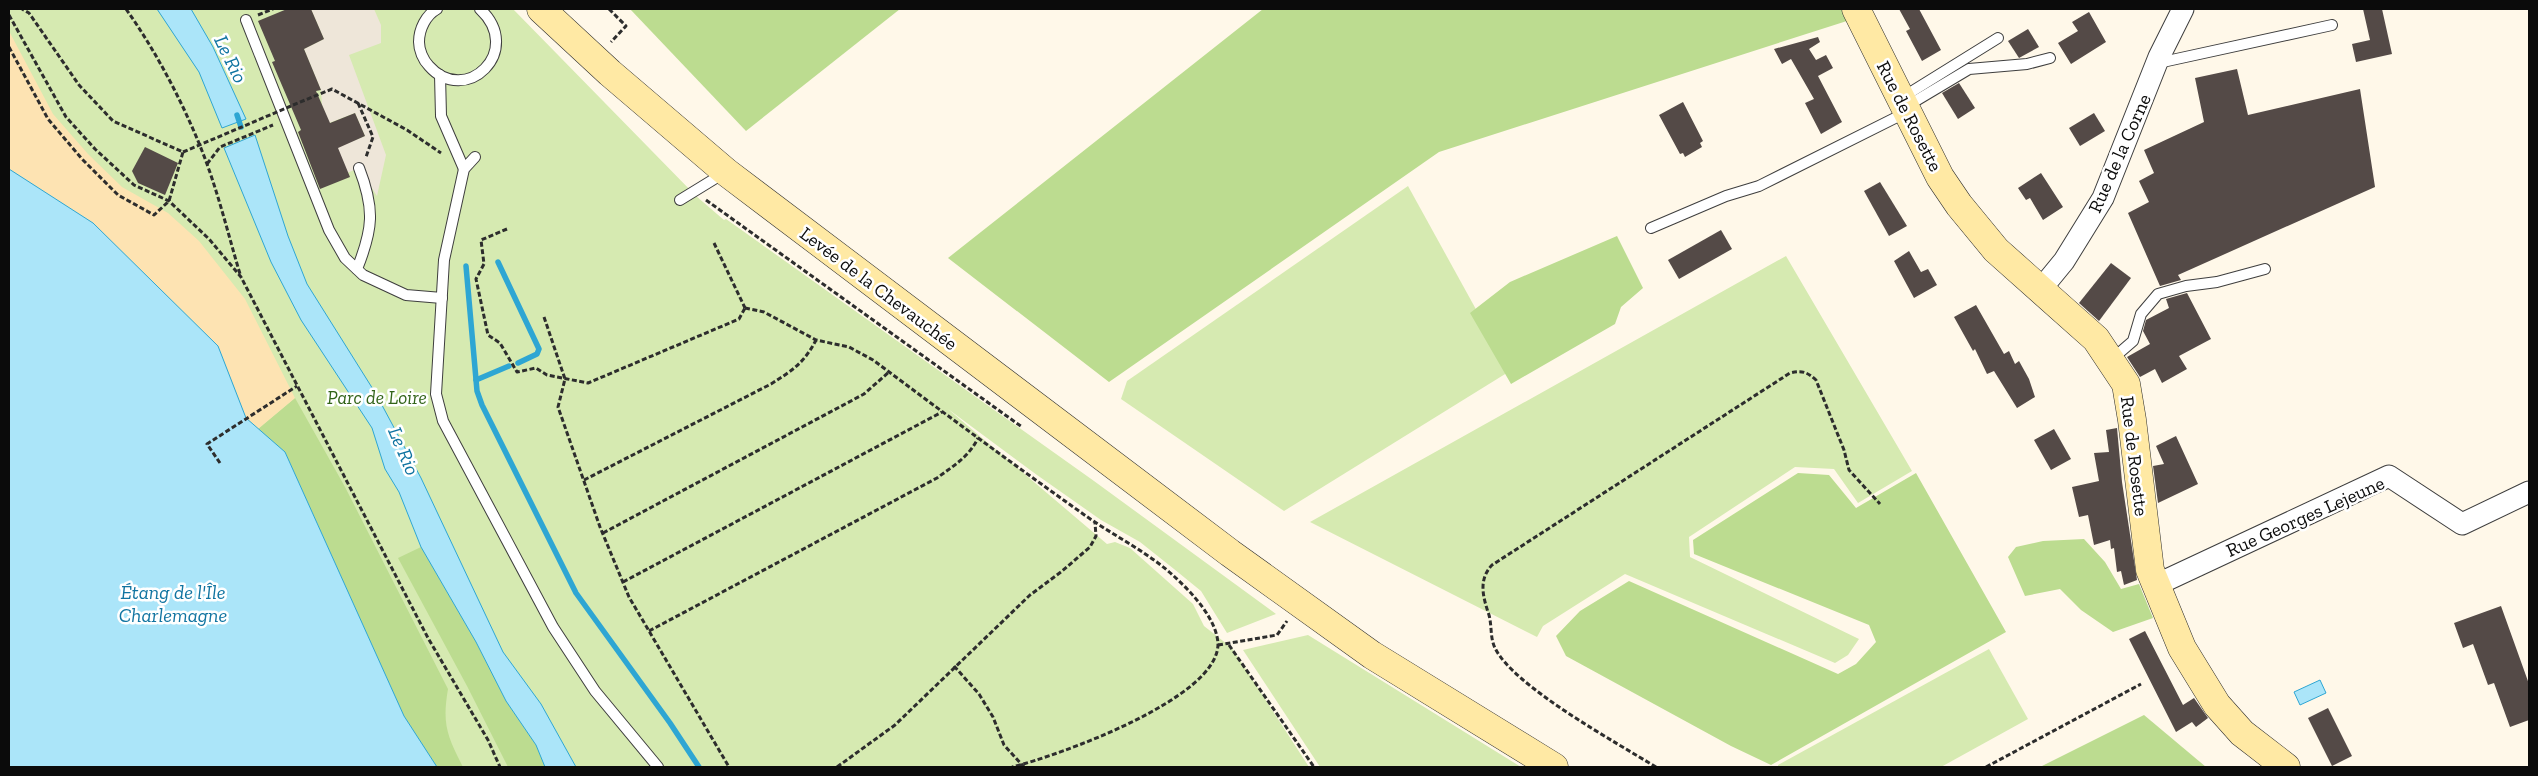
<svg xmlns="http://www.w3.org/2000/svg" width="2538" height="776" viewBox="0 0 2538 776" font-family="'Zilla Slab',serif">
  <style>
    .green { fill: #d6eab1 }
    .forest { fill: #bcdc90 }
    .sand { fill: #fde3b2 }
    .plaza { fill: #eee6d9 }
    .water { fill: #abe5f9; stroke: #2ea6d3 }
    .lines { fill: none; stroke-linecap: round; stroke-linejoin: round }
    .stream { stroke: #2ea6d3; stroke-width: 5.5 }
    .building { fill: #544a47 }
    .lane-casing { stroke: #3e3e3e; stroke-width: 12 }
    .street-casing { stroke: #3e3e3e; stroke-width: 23 }
    .secondary-casing { stroke: #2d2d2d; stroke-width: 29 }
    .path { stroke: #2d2d2d; stroke-width: 3; stroke-dasharray: 5 2.5; stroke-linecap: butt }
    .lane { stroke: #fff; stroke-width: 10 }
    .street { stroke: #fff; stroke-width: 21 }
    .secondary { stroke: #ffe9a4; stroke-width: 28 }
    .path-bridge { stroke: #2d2d2d; stroke-width: 3; stroke-dasharray: 5 2.5; stroke-linecap: butt }
    .labels { text-anchor: middle; stroke-width: 5; stroke-linejoin: round; paint-order: stroke }
    .street-label { font-size: 19px; fill: #0b0b0b; stroke: #fff }
    .park-label { font-size: 19px; font-style: italic; fill: #326419; stroke: #fff }
    .water-label { font-size: 20px; font-style: italic; fill: #1074a1; stroke: #fff }
  </style>
  <rect width="100%" height="100%" fill="#fff8e9"/>
  <g class="green">
    <polygon points="9,9 513,9 696,196 724,220 726,219 1094,481 1276,614 1227,633 1201,591 1174,569 1140,542 1101,520 1037,475 948,409 1107,544 1115,542 1130,548 1193,604 1204,626 1232,648 1309,767 9,767"/>
    <polygon points="1408,186 1510,371 1284,511 1121,399 1127,381"/>
    <polygon points="1786,256 1912,471 1858,503 1834,469 1795,467 1689,537 1690,557 1859,639 1848,655 1835,663 1625,574 1543,626 1537,637 1310,522"/>
    <polygon points="1308,635 1521,767 1320,767 1243,650"/>
    <polygon points="1989,649 2028,719 1941,767 1778,767 1778,765"/>
  </g>
  <g class="forest">
    <polygon points="630,9 900,9 746,131"/>
    <polygon points="1263,9 1843,9 1850,20 1439,152 1109,382 948,258"/>
    <polygon points="1617,236 1643,288 1621,307 1615,324 1511,384 1470,313 1510,282"/>
    <path d="M295 398 345 487 448 689C442 724 447 736 463 767H437L404 716 285 452 258 429Z"/>
    <polygon points="1798,473 1829,475 1856,508 1916,473 2006,632 1771,765 1731,746 1566,656 1556,636 1580,611 1629,581 1838,674 1856,664 1876,642 1869,625 1694,554 1693,540"/>
    <polygon points="2084,539 2105,562 2121,589 2139,584 2153,618 2113,632 2081,610 2060,589 2025,596 2008,557 2016,547 2043,541"/>
    <polygon points="421,547 476,642 506,701 536,745 546,767 508,767 467,686 398,558"/>
    <polygon points="2144,715 2206,767 2040,767"/>
  </g>
  <polygon class="sand" points="9,31 53,114 88,154 122,187 168,213 199,241 245,299 295,398 258,429 246,418 218,346 93,223 9,169"/>
  <polygon class="plaza" points="311,9 374,9 381,25 381,43 349,55 386,155 377,196 359,168 335,178 324,153 365,136 355,113 329,123 322,105 321,90 304,49 324,39"/>
  <g class="water">
    <polygon points="157,9 191,9 213,47 246,119 222,128 199,72"/>
    <polygon points="255,135 288,236 307,284 376,394 421,478 503,652 541,704 576,767 545,767 536,745 506,701 476,642 421,547 399,492 385,469 372,428 301,320 271,262 224,148"/>
    <polygon points="9,169 93,223 218,346 246,418 285,452 404,716 437,767 9,767"/>
    <polygon points="2320,680 2326,693 2300,705 2294,692"/>
  </g>
  <g class="lines">
    <g class="stream">
      <polyline points="237,115 241,127"/>
      <polyline points="498,262 539,349 537,354 518,363"/>
      <polyline points="466,266 477,391 482,405 576,593 670,723 699,767"/>
      <polyline points="476,380 509,366"/>
    </g>
  </g>
  <g class="building">
    <polygon points="287,9 311,9 324,39 304,49 321,90 316,91 330,123 355,113 365,136 338,148 350,177 320,189 298,132 301,130 272,62 275,61 258,21"/>
    <polygon points="1899,9 1919,9 1941,50 1922,61 1906,31 1910,29"/>
    <polygon points="2363,9 2382,9 2392,54 2356,62 2352,44 2370,40"/>
    <polygon points="2089,12 2106,42 2071,64 2058,43 2078,31 2072,22"/>
    <polygon points="2028,29 2039,47 2019,58 2008,41"/>
    <polygon points="1818,37 1820,42 1809,49 1816,60 1826,55 1833,68 1818,76 1842,122 1821,134 1805,103 1814,99 1791,59 1782,64 1774,49"/>
    <polygon points="2237,69 2248,115 2360,89 2375,187 2178,275 2181,280 2160,286 2128,213 2149,202 2139,181 2154,173 2144,150 2204,122 2195,78"/>
    <polygon points="1959,83 1975,108 1958,119 1942,93"/>
    <polygon points="1683,102 1703,141 1700,143 1702,147 1685,157 1683,153 1680,154 1659,115"/>
    <polygon points="2094,113 2105,131 2080,146 2069,128"/>
    <polygon points="145,147 178,163 165,195 138,183 132,171"/>
    <polygon points="2041,173 2063,207 2043,220 2030,198 2026,200 2018,188"/>
    <polygon points="1880,182 1907,226 1889,236 1864,191"/>
    <polygon points="1721,230 1732,249 1679,279 1668,260"/>
    <polygon points="1909,251 1921,272 1928,269 1937,285 1914,298 1894,261"/>
    <polygon points="2111,263 2131,278 2099,321 2079,303"/>
    <polygon points="2187,293 2211,339 2179,356 2187,369 2162,383 2155,369 2140,377 2127,357 2150,344 2143,331 2146,320 2169,308 2166,299"/>
    <polygon points="1976,305 2004,354 2009,351 2015,364 2019,361 2029,379 2035,397 2017,408 1994,371 1987,374 1975,349 1973,351 1954,317"/>
    <polygon points="2117,428 2122,482 2137,580 2124,585 2121,571 2117,572 2114,548 2111,549 2110,540 2094,545 2088,515 2079,517 2072,487 2099,481 2094,453 2109,452 2106,430"/>
    <polygon points="2054,429 2071,459 2051,470 2034,440"/>
    <polygon points="2176,436 2198,484 2158,503 2153,466 2164,464 2156,446"/>
    <polygon points="2501,606 2529,684 2529,720 2510,727 2494,683 2488,685 2473,644 2463,648 2454,623"/>
    <polygon points="2145,631 2183,705 2194,698 2208,718 2196,727 2192,722 2176,732 2129,639"/>
    <polygon points="2328,708 2352,756 2332,766 2308,718"/>
  </g>
  <g class="lines">
    <defs>
      <g id="lane">
        <path d="M437 9C426 15 419 29 419 42 419 50 423 60 429 66 465 107 525 51 480 9"/>
        <polyline points="246,20 329,230 345,258 363,275 406,295 442,298"/>
        <polyline points="2158,63 2332,25"/>
        <polyline points="440,75 441,116 464,169"/>
        <polyline points="1903,97 1998,38"/>
        <polyline points="1907,106 1969,69 2027,64 2050,58"/>
        <polyline points="475,157 464,169 444,260 436,394 443,421 553,627 595,691 658,767"/>
        <polyline points="680,200 724,173"/>
        <polyline points="1651,228 1726,196 1759,186 1907,112"/>
        <path d="M357 269C373 229 375 209 359 168"/>
        <polyline points="2111,360 2133,341 2141,314 2158,294 2186,286 2217,282 2265,269"/>
      </g>
      <g id="street">
        <polyline points="2041,289 2064,261 2103,198 2159,57 2183,9"/>
        <polyline points="2156,585 2389,476 2462,524 2529,492"/>
      </g>
      <g id="secondary">
        <polyline points="541,9 610,73 726,172 1230,553 1372,655 1554,767"/>
        <polyline points="1856,9 1940,177 1959,205 1996,250 2096,339 2126,384 2132,420 2150,570 2182,648 2217,705 2242,733 2286,767"/>
      </g>
    </defs>
    <use href="#lane" class="lane-casing"/>
    <use href="#street" class="street-casing"/>
    <use href="#secondary" class="secondary-casing"/>
    <g class="path">
      <path d="M126 9C158 54 188 112 207 164 220 200 229 237 240 274"/>
      <polyline points="609,9 626,26 611,42"/>
      <polyline points="9,15 66,117 95,149 134,185 169,201 209,239 241,277 428,638 488,740 500,767"/>
      <polyline points="258,15 273,9"/>
      <polyline points="9,47 48,119 82,159 118,195 154,215 169,201 183,152 113,121 79,85 29,13 22,9"/>
      <polyline points="358,103 373,137 366,157"/>
      <polyline points="293,105 332,89 407,130 441,153"/>
      <polyline points="207,164 220,147 273,125"/>
      <polyline points="706,200 1022,427"/>
      <polyline points="507,229 481,240 484,264 476,279 488,335 500,343 517,372 536,368 547,375 588,383 739,319 745,308"/>
      <polyline points="714,243 745,308"/>
      <path d="M745 308 764 312 816 340 849 347 873 360C944 413 1014 465 1086 516 1117 538 1152 554 1179 581 1195 596 1217 621 1218 644 1218 699 1057 756 1012 767"/>
      <polyline points="544,317 565,379 558,407 600,527 629,597 729,767"/>
      <polyline points="220,463 207,444 297,386"/>
      <path d="M584 480 771 384C793 370 804 363 816 340"/>
      <polyline points="603,533 864,394 889,372"/>
      <polyline points="623,582 942,412"/>
      <path d="M649 631 937 478C953 466 969 457 978 438"/>
      <polyline points="1218,645 1277,635 1287,621"/>
      <polyline points="1229,645 1314,767"/>
      <polyline points="954,666 979,694 993,717 1004,745 1024,767"/>
      <polyline points="837,767 895,725 1030,595 1061,572 1090,547 1096,536 1095,523"/>
      <path d="M1656 767C1617 743 1513 686 1495 648 1490 638 1492 626 1489 615 1483 597 1478 580 1492 565L1790 373C1802 370 1807 372 1816 380L1844 450 1849 470 1880 504"/>
      <polyline points="1986,767 2141,684"/>
    </g>
    <use href="#lane" class="lane"/>
    <use href="#street" class="street"/>
    <use href="#secondary" class="secondary"/>
    <polyline class="path-bridge" points="183,152 291,106"/>
  </g>
  <g class="labels">
    <g class="street-label">
      <text transform="translate(1910 116) rotate(63)" y="7">Rue de Rosette</text>
      <text transform="translate(2119 153) rotate(-66)" y="7">Rue de la Corne</text>
      <text transform="translate(879 288) rotate(37)" y="7">Levée de la Chevauchée</text>
      <text transform="translate(2135 456) rotate(83)" y="7">Rue de Rosette</text>
      <text transform="translate(2305 516) rotate(-24)" y="7">Rue Georges Lejeune</text>
    </g>
    <g class="park-label">
      <text x="377" y="404">Parc de Loire</text>
    </g>
    <g class="water-label">
      <text transform="translate(231 59) rotate(64)" y="7">Le Rio</text>
      <text transform="translate(404 451) rotate(67)" y="7">Le Rio</text>
      <text x="173" y="599">Étang de l'Île<tspan x="173" dy="23">Charlemagne</tspan></text>
    </g>
  </g>
  <rect width="2538" height="776" fill="none" stroke="#0b0b0b" stroke-width="20"/>
</svg>
